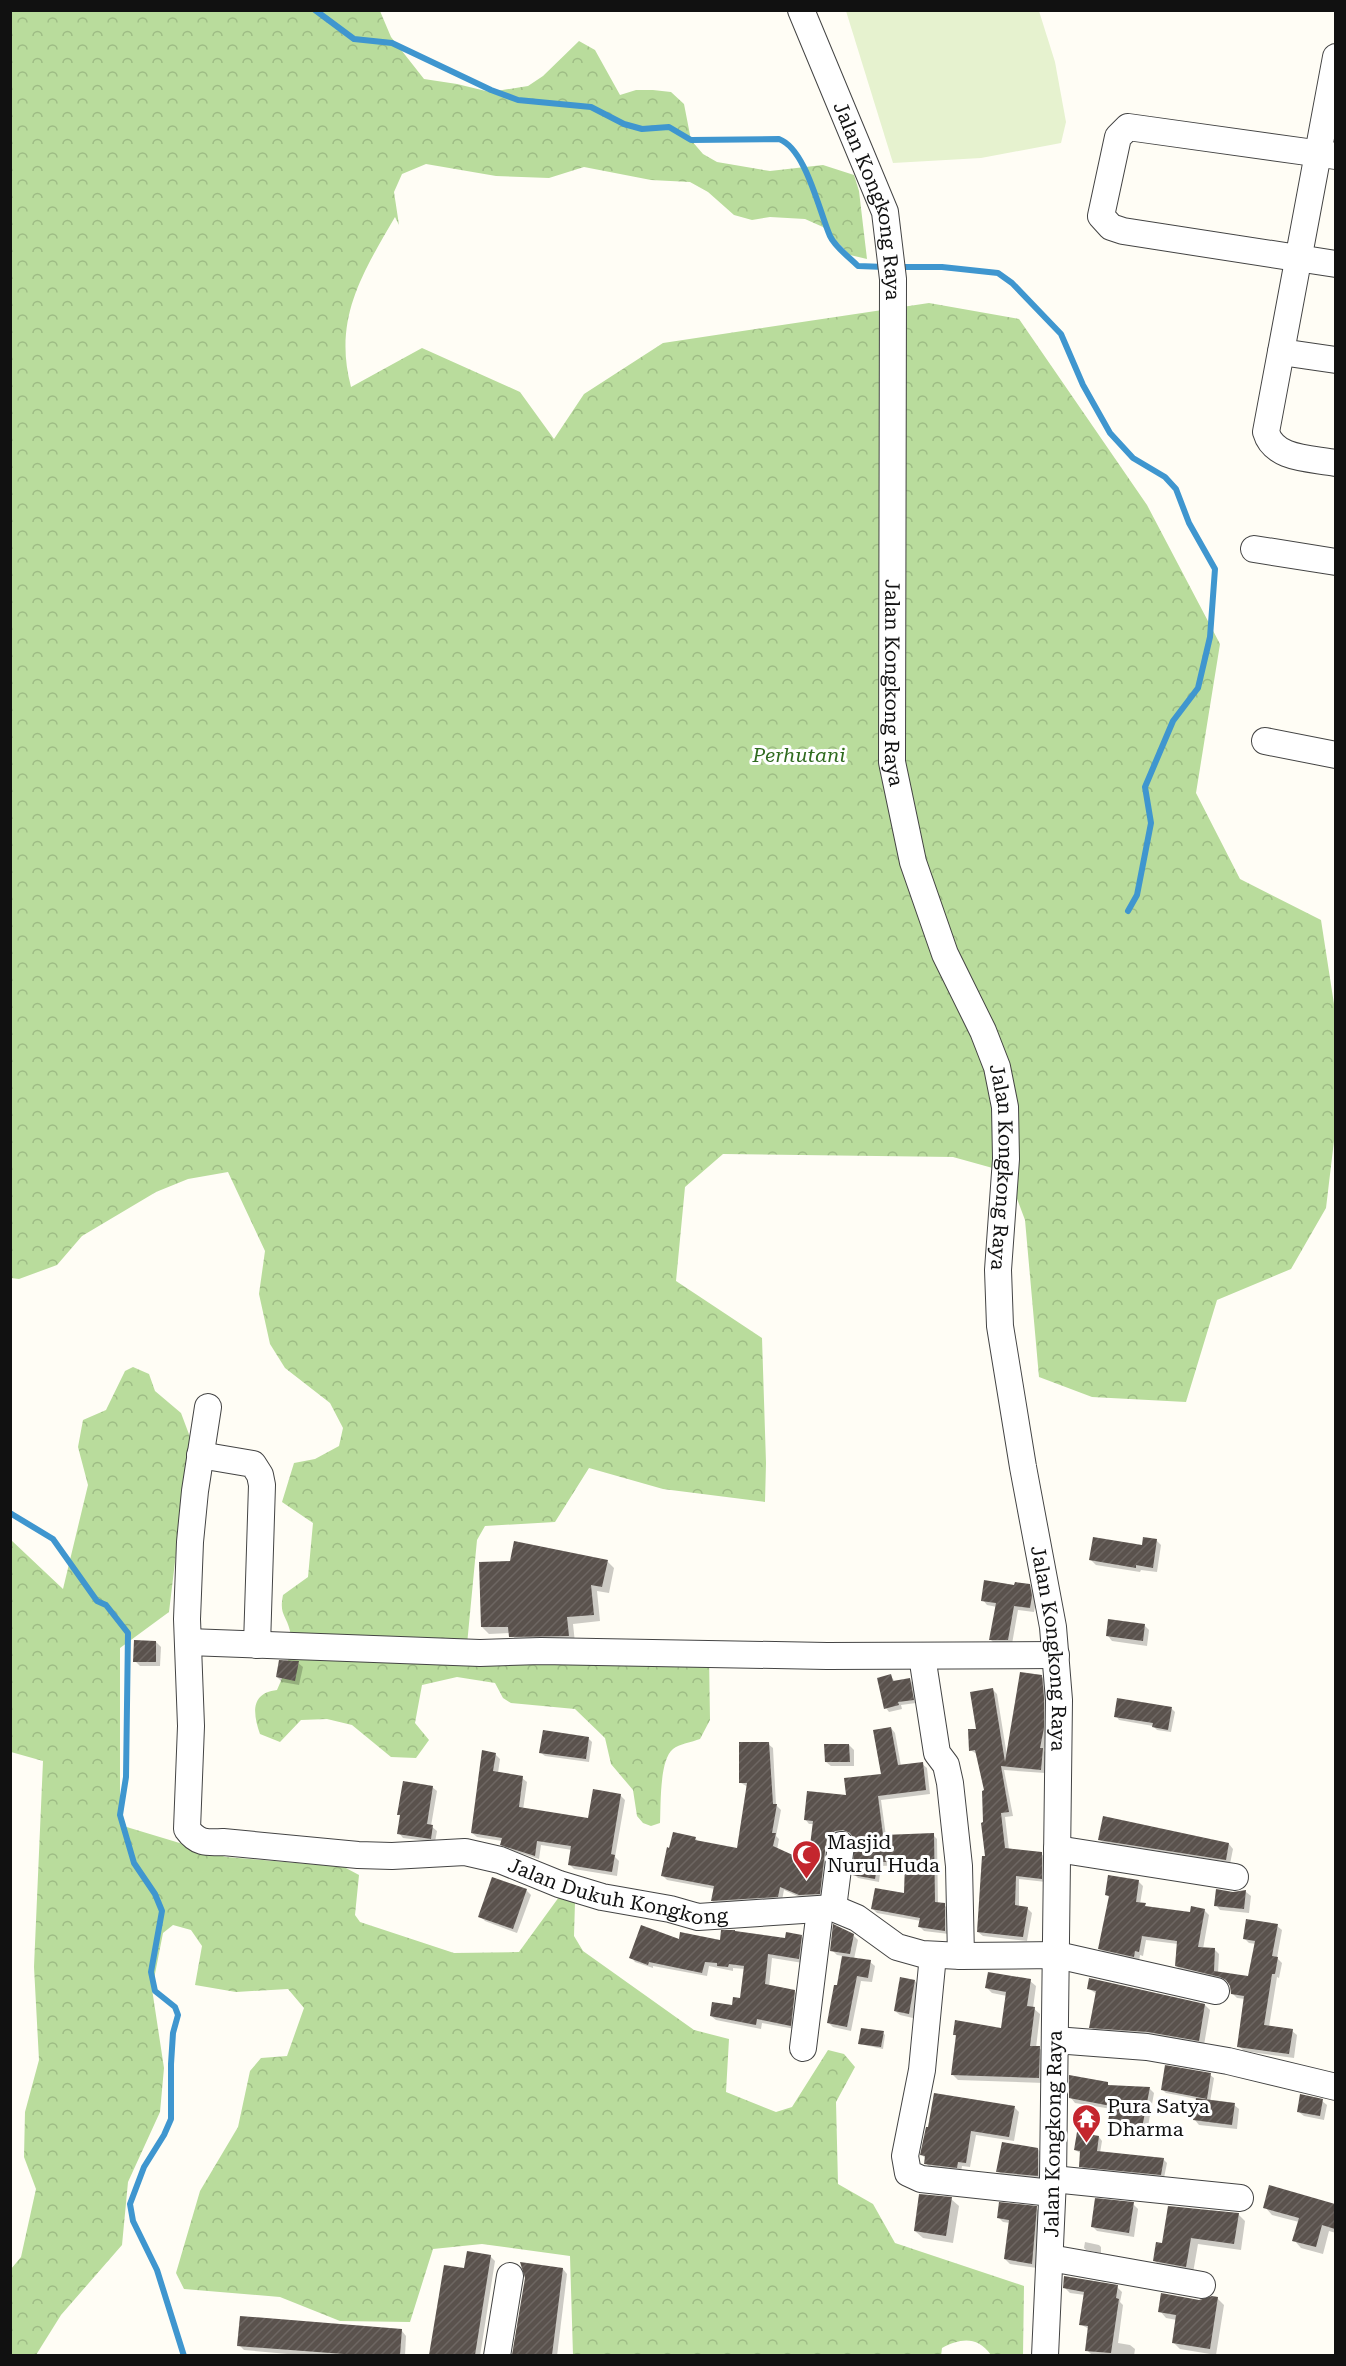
<svg xmlns="http://www.w3.org/2000/svg" width="1346" height="2366" viewBox="0 0 1346 2366" font-family="'Roboto Serif',serif">
  <style>
    .forest { fill: url(#forest-crowns) }
    .pitch { fill: #e6f2cf }
    .shadow { fill: #0003 }
    .lines { fill: none; stroke-linecap: round; stroke-linejoin: round }
    .stream { stroke: #3f96cf; stroke-width: 6 }
    .building { fill: url(#building-hatch) }
    .minor-casing { stroke: #444; stroke-width: 28 }
    .minor { stroke: #fff; stroke-width: 26 }
    .labels { text-anchor: middle; stroke-width: 6; stroke-linejoin: round; paint-order: stroke }
    .street-label { font-size: 20px; fill: #111; stroke: #fff }
    .park-label { font-size: 20px; font-style: italic; fill: #2f6b1f; stroke: #fff }
    .poi-label { font-size: 20px; fill: #111; stroke: #fff; text-anchor: start }
  </style>
  <defs>
    <pattern id="forest-crowns" width="20" height="18" patternUnits="userSpaceOnUse" patternTransform="scale(1.5)"><rect width="20" height="18" fill="#b9dc9c"/><path d="M2 6a3 3 0 1 1 6 0M12 15a3 3 0 1 1 6 0" fill="none" stroke="#9ebc85"/></pattern>
    <pattern id="building-hatch" width="6" height="6" patternUnits="userSpaceOnUse" patternTransform="scale(1.5)"><rect width="6" height="6" fill="#5a524d"/><path d="M-1 1l2-2M0 6l6-6M5 7l2-2" fill="none" stroke="#6d6662"/></pattern>
  </defs>
  <rect width="100%" height="100%" fill="#fffdf5"/>
  <g class="forest">
    <path d="M11 11H380L391 37 424 79 457 84 490 92 528 86 543 76 579 41 595 50 620 95 636 90H653L671 92 684 104 691 140 703 154 717 162 770 171 823 165 854 175 859 191 867 259 850 255 823 227 805 219 770 217 752 220 734 215 708 192 690 182 651 180 584 167 549 178 496 176 426 164 402 174 394 192 399 225 395 217C362 274 333 319 351 387L422 348 520 392 554 439 584 394 663 343 929 303 1019 319 1147 505 1220 644 1196 793 1240 879 1321 920 1336 1017V1124L1326 1208 1291 1269 1217 1300 1186 1402 1092 1397 1039 1377 1025 1220 1007 1172 953 1157 723 1154 685 1187 676 1281 762 1338 766 1463 765 1502 663 1489 589 1468 555 1522 485 1526 477 1540 466 1655H709L710 1720 700 1739C692 1742 679 1744 673 1749 659 1760 661 1807 660 1823L651 1826 643 1823 637 1816 633 1790 611 1764 605 1738 575 1709 511 1703 503 1698 495 1683 457 1677 422 1685 415 1723 429 1740 416 1758 391 1757 352 1725 327 1719 301 1720 280 1742 260 1734C253 1714 250 1693 277 1690 285 1672 294 1651 290 1631 286 1614 279 1615 283 1595L308 1577 313 1523 282 1502 294 1463 315 1459 339 1446 343 1428 330 1403 285 1368 270 1344 259 1294 265 1251 228 1172 188 1179 156 1192 82 1236 57 1265 19 1279 11 1278Z"/>
    <path d="M133 1367 149 1374 155 1391 181 1413 190 1437 169 1612 120 1648V1825L226 1857 344 1867 359 1875 355 1915 360 1922 454 1953 519 1952 559 1897 575 1902 574 1936 583 1951 694 2030 729 2039 726 2092 776 2112 792 2107 828 2050 844 2054 855 2067 836 2102 838 2184 873 2204 895 2243 1024 2286 1023 2355H991C977 2336 961 2338 942 2348L941 2356 573 2355 570 2256 482 2244 433 2249 410 2322 340 2321 280 2297 184 2289 176 2273 200 2191 238 2127 250 2071 261 2058 287 2056 304 2008 288 1989 236 1992 195 1985 202 1946 191 1930 173 1925 163 1933 152 1989 164 2068 160 2112 128 2182 122 2245 61 2315 36 2355H11V2269L21 2257 36 2189 24 2157 25 2112 39 2060 34 1967 43 1761 11 1752 10 1539 63 1589 88 1485 78 1447 83 1420 106 1410 125 1371Z"/>
  </g>
  <polygon class="pitch" points="846,11 1039,11 1055,62 1066,122 1061,143 981,158 893,163"/>
  <g class="shadow">
    <polygon points="1156,1540 1161,1545 1157,1572 1141,1570 1140,1572 1096,1565 1091,1560 1143,1547"/>
    <polygon points="607,1561 614,1568 609,1593 597,1591 600,1621 573,1624 575,1643 518,1643 511,1633 489,1634 482,1627"/>
    <polygon points="1029,1586 1034,1591 1036,1601 1034,1612 1018,1610 1012,1644 996,1645 991,1640 997,1607 987,1605 983,1600 1016,1587"/>
    <polygon points="1145,1626 1149,1630 1147,1646 1112,1641 1108,1636"/>
    <polygon points="156,1642 161,1647 160,1666 140,1666 135,1661"/>
    <polygon points="298,1663 303,1667 299,1685 282,1682 277,1677"/>
    <polygon points="891,1676 895,1682 910,1680 913,1683 916,1703 901,1705 902,1709 889,1712 886,1708"/>
    <polygon points="1041,1676 1046,1681 1047,1733 1044,1751 1047,1754 1045,1773 1004,1770 1013,1816 1005,1817 1009,1850 1041,1854 1046,1858 1046,1882 1019,1879 1019,1907 1027,1908 1032,1913 1027,1941 983,1936 978,1932 987,1857 986,1791 977,1754 970,1750 992,1689 997,1694 1007,1756"/>
    <polygon points="1171,1708 1175,1712 1171,1732 1157,1730 1153,1726 1119,1720 1116,1716"/>
    <polygon points="891,1728 895,1733 901,1766 922,1764 927,1768 930,1794 881,1800 886,1836 933,1835 937,1839 938,1904 944,1905 948,1909 949,1934 924,1931 920,1927 921,1921 877,1913 873,1909 906,1895 907,1865 881,1866 879,1882 858,1878 854,1874 857,1839 849,1834 839,1835 823,1898 804,1899 784,1890 782,1900 716,1905 712,1901 715,1889 667,1880 663,1876 695,1838 699,1842 738,1850 748,1787 741,1783 768,1744 773,1748 776,1805 781,1810 776,1836 779,1839 777,1850 809,1864 814,1824 809,1824 805,1819 883,1775"/>
    <polygon points="588,1738 592,1742 589,1762 545,1756 541,1753"/>
    <polygon points="849,1745 854,1750 854,1766 831,1766 826,1762"/>
    <polygon points="495,1754 500,1759 498,1773 522,1778 527,1782 523,1810 589,1820 620,1795 625,1800 615,1857 619,1861 617,1876 574,1869 570,1865 572,1850 541,1845 539,1859 507,1849 502,1844 502,1841 477,1837 472,1833"/>
    <polygon points="432,1787 437,1791 431,1826 437,1831 435,1842 403,1838 399,1833 401,1817 399,1814"/>
    <polygon points="1100,1840 1229,1844 1233,1849 1230,1864 1105,1844"/>
    <polygon points="1138,1881 1143,1886 1140,1904 1148,1908 1191,1914 1204,1910 1209,1915 1203,1949 1215,1950 1219,1954 1218,1973 1249,1978 1256,1944 1249,1943 1244,1938 1277,1926 1282,1930 1277,1958 1282,1963 1279,1978 1277,1977 1269,2027 1292,2031 1297,2035 1294,2058 1244,2051 1239,2046 1245,1999 1237,1998 1232,1993 1230,1983 1226,1981 1181,1970 1176,1966 1178,1944 1146,1940 1143,1956 1140,1955 1139,1961 1104,1953 1099,1948 1110,1898 1107,1895"/>
    <polygon points="526,1890 531,1895 517,1933 485,1921 480,1916"/>
    <polygon points="1246,1892 1251,1896 1249,1913 1220,1910 1216,1905 1233,1893"/>
    <polygon points="853,1935 858,1940 854,1959 870,1962 875,1966 872,1982 861,1981 851,2031 833,2027 828,2022 838,1987 843,1956 837,1955 832,1950"/>
    <polygon points="801,1936 806,1941 803,1963 772,1958 769,1987 794,1991 799,1996 795,2029 762,2023 761,2029 716,2020 711,2016 733,2007 742,1999 745,1969 733,1968 733,1971 709,1966 707,1976 653,1966 653,1968 635,1962 631,1957 680,1941 786,1940"/>
    <polygon points="915,1981 919,1986 913,2018 900,2015 895,2011"/>
    <polygon points="1030,1981 1036,1986 1033,2008 1040,2014 1036,2048 1039,2048 1045,2053 1044,2083 958,2080 952,2074 957,2037 954,2034 1002,2029 1007,1996 992,1993 987,1988"/>
    <polygon points="1089,1989 1205,2005 1210,2010 1204,2045 1096,2032 1091,2027 1097,1994"/>
    <polygon points="883,2033 885,2035 883,2049 860,2044"/>
    <polygon points="1210,2075 1214,2078 1210,2102 1234,2105 1239,2109 1237,2129 1199,2125 1195,2120 1197,2099 1166,2093 1163,2090"/>
    <polygon points="1107,2084 1110,2086 1150,2089 1154,2093 1147,2132 1114,2126 1109,2121 1112,2109 1075,2103 1071,2098"/>
    <polygon points="1322,2101 1327,2105 1324,2120 1304,2116 1299,2112"/>
    <polygon points="1014,2107 1019,2112 1014,2141 976,2135 970,2167 962,2166 961,2172 930,2168 926,2163 926,2159 922,2155"/>
    <polygon points="1099,2137 1102,2141 1100,2153 1163,2159 1167,2163 1164,2178 1084,2170 1081,2166 1082,2154 1075,2150"/>
    <polygon points="1038,2149 1045,2157 1045,2183 1006,2179 998,2171"/>
    <polygon points="1270,2187 1336,2205 1336,2233 1329,2231 1323,2254 1301,2248 1294,2240 1299,2222 1272,2215 1265,2207"/>
    <polygon points="951,2199 959,2206 953,2243 923,2238 915,2231"/>
    <polygon points="1133,2204 1138,2209 1134,2237 1097,2231 1092,2226"/>
    <polygon points="1036,2208 1041,2213 1037,2268 1010,2264 1005,2259 1010,2223 1003,2222 998,2217"/>
    <polygon points="1238,2214 1245,2221 1241,2250 1198,2244 1193,2273 1162,2268 1155,2261 1164,2244"/>
    <polygon points="1085,2242 1099,2245 1101,2247 1101,2253 1086,2250 1084,2248"/>
    <polygon points="490,2256 495,2261 480,2356 431,2356 445,2267 465,2270"/>
    <polygon points="563,2269 567,2274 557,2356 512,2356 526,2278"/>
    <polygon points="1117,2287 1122,2292 1120,2302 1123,2305 1118,2343 1130,2345 1135,2349 1134,2356 1092,2355 1087,2350 1089,2329 1080,2324 1085,2295 1070,2293 1065,2288"/>
    <polygon points="1217,2298 1224,2305 1216,2355 1180,2349 1173,2342 1177,2320 1166,2318 1160,2311"/>
    <polygon points="402,2331 406,2336 405,2356 310,2356 244,2350 239,2345"/>
  </g>
  <g class="lines">
    <g class="stream">
      <path d="M315 10 354 39 392 43 491 90 518 100 591 107 624 124 642 129 669 127 691 140 779 139C806 149 819 211 830 236 835 247 849 257 858 266L885 267"/>
      <polyline points="899,267 942,267 998,273 1012,283 1061,334 1083,385 1110,433 1133,458 1165,477 1176,489 1189,523 1215,569 1210,637 1198,688 1173,721 1145,787 1151,823 1137,895 1128,911"/>
      <polyline points="10,1513 53,1539 97,1601 106,1605 128,1633 126,1777 120,1815 134,1863 155,1894 162,1911 151,1972 155,1991 175,2007 178,2015 173,2033 171,2064 171,2119 164,2135 144,2167 130,2204 133,2221 157,2270 184,2356"/>
    </g>
  </g>
  <g class="building">
    <polygon points="1093,1537 1142,1545 1143,1537 1157,1539 1153,1568 1136,1565 1136,1568 1089,1560"/>
    <polygon points="514,1541 608,1560 602,1587 591,1585 594,1615 567,1617 569,1636 509,1637 508,1627 481,1627 479,1562 510,1561"/>
    <polygon points="984,1580 1014,1585 1015,1582 1030,1584 1032,1596 1030,1608 1014,1606 1008,1640 989,1640 996,1603 981,1601"/>
    <polygon points="1108,1619 1145,1624 1143,1641 1106,1636"/>
    <polygon points="134,1640 156,1641 156,1662 133,1662"/>
    <polygon points="279,1660 299,1661 295,1681 276,1677"/>
    <polygon points="1020,1672 1042,1675 1044,1698 1044,1728 1040,1748 1043,1748 1041,1770 1001,1766 1009,1812 1001,1813 1005,1848 1042,1852 1042,1879 1016,1876 1015,1905 1028,1907 1023,1937 977,1932 982,1856 985,1856 981,1823 983,1822 982,1791 984,1790 975,1750 969,1751 968,1729 976,1729 970,1692 993,1688 1005,1762"/>
    <polygon points="891,1674 893,1681 910,1678 914,1700 898,1702 899,1705 884,1709 877,1678"/>
    <polygon points="1117,1698 1172,1707 1168,1730 1152,1727 1153,1723 1114,1717"/>
    <polygon points="891,1727 898,1765 923,1762 926,1790 878,1796 883,1835 934,1833 935,1902 945,1903 945,1931 918,1927 920,1918 871,1909 875,1888 904,1893 905,1862 878,1862 875,1879 852,1875 855,1840 850,1833 843,1830 835,1831 829,1836 826,1843 820,1894 799,1895 780,1887 778,1897 711,1901 714,1886 661,1876 667,1847 669,1848 673,1832 696,1837 695,1840 737,1848 747,1783 739,1783 739,1742 769,1742 773,1804 777,1804 772,1833 776,1833 773,1846 808,1862 813,1821 804,1820 807,1791 846,1795 844,1778 881,1774 873,1730"/>
    <polygon points="543,1730 589,1737 586,1759 539,1753"/>
    <polygon points="824,1744 849,1744 850,1762 825,1762"/>
    <polygon points="482,1750 496,1753 493,1771 523,1776 519,1807 588,1818 593,1789 621,1794 611,1854 615,1855 612,1872 568,1865 571,1846 537,1841 535,1856 500,1845 502,1838 471,1833"/>
    <polygon points="403,1781 433,1786 427,1824 433,1825 431,1839 397,1834 400,1815 397,1815"/>
    <polygon points="1103,1816 1229,1843 1226,1860 1098,1840"/>
    <polygon points="1108,1875 1139,1880 1136,1902 1146,1903 1145,1906 1190,1912 1191,1906 1205,1909 1198,1947 1215,1948 1214,1971 1248,1976 1255,1941 1243,1939 1246,1919 1278,1924 1272,1956 1278,1957 1275,1974 1272,1974 1264,2025 1293,2029 1289,2054 1237,2047 1244,1996 1231,1994 1230,1986 1226,1980 1220,1977 1175,1966 1177,1941 1142,1936 1139,1952 1135,1951 1134,1957 1098,1949 1109,1896 1105,1895"/>
    <polygon points="492,1877 527,1889 513,1929 478,1917"/>
    <polygon points="1216,1889 1233,1892 1246,1890 1244,1909 1214,1906"/>
    <polygon points="833,1924 854,1934 850,1954 830,1951"/>
    <polygon points="641,1925 679,1939 680,1932 720,1940 721,1930 735,1930 735,1931 785,1938 786,1932 802,1935 799,1959 768,1954 765,1984 795,1990 791,2026 757,2019 756,2025 710,2016 712,2002 732,2005 733,1997 740,1998 744,1966 729,1964 728,1967 717,1966 717,1963 705,1962 702,1973 649,1962 648,1965 629,1958"/>
    <polygon points="842,1956 871,1960 868,1978 857,1976 847,2027 827,2023 834,1985 837,1985"/>
    <polygon points="988,1972 1031,1979 1027,2006 1035,2007 1030,2046 1040,2046 1039,2078 951,2075 956,2035 953,2035 955,2020 1001,2028 1006,1992 985,1988"/>
    <polygon points="900,1977 915,1980 909,2014 894,2011"/>
    <polygon points="1089,1978 1205,2004 1199,2041 1148,2032 1089,2028 1096,1991 1087,1989"/>
    <polygon points="861,2028 884,2031 881,2047 858,2044"/>
    <polygon points="1165,2065 1211,2073 1207,2099 1161,2090"/>
    <polygon points="1069,2075 1108,2082 1108,2085 1150,2087 1142,2128 1108,2121 1111,2106 1069,2098"/>
    <polygon points="934,2093 1015,2106 1009,2137 971,2131 966,2163 958,2162 957,2168 924,2164 925,2156 920,2155 926,2127 928,2127"/>
    <polygon points="1300,2094 1323,2099 1320,2116 1297,2112"/>
    <polygon points="1196,2098 1235,2103 1232,2125 1193,2120"/>
    <polygon points="1077,2132 1099,2136 1097,2151 1164,2158 1161,2175 1079,2167 1080,2151 1074,2150"/>
    <polygon points="1002,2142 1038,2148 1038,2176 996,2172"/>
    <polygon points="1269,2185 1335,2204 1335,2229 1322,2225 1316,2247 1292,2241 1299,2218 1263,2208"/>
    <polygon points="919,2194 952,2197 946,2236 914,2231"/>
    <polygon points="1095,2198 1134,2202 1129,2233 1091,2227"/>
    <polygon points="999,2202 1037,2206 1032,2264 1004,2259 1009,2220 997,2218"/>
    <polygon points="1168,2206 1239,2213 1234,2244 1191,2238 1186,2267 1153,2261 1156,2242 1162,2243"/>
    <polygon points="467,2251 491,2255 475,2355 429,2355 444,2265 464,2268"/>
    <polygon points="520,2262 563,2268 552,2355 512,2355 525,2278"/>
    <polygon points="1064,2276 1118,2285 1116,2298 1119,2299 1111,2353 1085,2351 1088,2326 1079,2325 1084,2292 1063,2288"/>
    <polygon points="1161,2293 1199,2300 1212,2296 1218,2297 1210,2349 1172,2343 1176,2315 1158,2312"/>
    <polygon points="240,2316 402,2329 400,2355 357,2355 237,2346"/>
  </g>
  <g class="lines">
    <defs>
      <g id="minor">
        <path id="s1" d="M801 10 885 212 893 279 892 762 913 862 945 954 983 1031 997 1067 1005 1107 1006 1159 998 1270 1000 1326 1023 1467 1053 1627 1059 1700 1053 2179 1045 2356"/>
        <path d="M1336 57 1266 432C1274 460 1311 458 1336 463"/>
        <polyline points="1336,156 1128,127 1118,137 1101,216 1111,227 1123,231 1336,264"/>
        <polyline points="1281,352 1336,360"/>
        <polyline points="1254,549 1336,562"/>
        <polyline points="1265,741 1336,755"/>
        <path id="s2" d="M208 1407 195 1491 190 1542 187 1619 191 1726 187 1829C197 1843 206 1843 223 1842L358 1855 392 1856 465 1852 500 1860 559 1884 602 1897 670 1909 698 1917 833 1908 857 1918 897 1947 922 1954 961 1956 1057 1955 1216 1991"/>
        <polyline points="200,1455 253,1464 260,1475 262,1485 257,1645"/>
        <polyline points="188,1642 480,1653 541,1651 827,1656 1056,1655"/>
        <polyline points="922,1656 937,1753 946,1765 950,1783 959,1866 961,1956"/>
        <polyline points="1057,1849 1235,1877"/>
        <polyline points="833,1908 841,1845"/>
        <polyline points="933,1955 922,2070 905,2156 908,2173 921,2179 1052,2193"/>
        <polyline points="1055,2040 1147,2047 1228,2061 1336,2087"/>
        <polyline points="803,2048 820,1910"/>
        <polyline points="1053,2179 1240,2198"/>
        <polyline points="1050,2258 1202,2285"/>
        <polyline points="497,2356 510,2276"/>
      </g>
    </defs>
    <use href="#minor" class="minor-casing"/>
    <use href="#minor" class="minor"/>
  </g>
  <defs>
    <symbol id="mosque-pin" viewBox="-11 -11 22 30"><path d="M0 17L-7.5 6A9.5 9.5 0 1 1 7.5 6Z" fill="#c4262e" stroke="#fff"/><path d="M3.5-4.9A6 6 0 1 0 3.5 4.9A5 5 0 1 1 3.5-4.9Z" fill="#fff"/></symbol>
    <symbol id="temple-pin" viewBox="-11 -11 22 30"><path d="M0 17L-7.5 6A9.5 9.5 0 1 1 7.5 6Z" fill="#c4262e" stroke="#fff"/><path d="M0-6L5-2H3V0L6.5 2.5H4V6H1.5V3h-3V6H-4V2.5H-6.5L-3 0V-2H-5Z" fill="#fff"/></symbol>
  </defs>
  <g fill-rule="evenodd">
    <use href="#mosque-pin" x="790" y="1838" width="33" height="45"/>
    <use href="#temple-pin" x="1070" y="2102" width="33" height="45"/>
  </g>
  <g class="labels">
    <g class="street-label">
      <text dy="7" stroke="none"><textPath href="#s1" startOffset="204">Jalan Kongkong Raya</textPath></text>
      <text dy="7" stroke="none"><textPath href="#s1" startOffset="690">Jalan Kongkong Raya</textPath></text>
      <text dy="7" stroke="none"><textPath href="#s1" startOffset="1194">Jalan Kongkong Raya</textPath></text>
      <text dy="7" stroke="none"><textPath href="#s1" startOffset="1680">Jalan Kongkong Raya</textPath></text>
      <text dy="7" stroke="none"><textPath href="#s2" startOffset="866">Jalan Dukuh Kongkong</textPath></text>
      <text transform="translate(1053 2134) rotate(-89)" y="7">Jalan Kongkong Raya</text>
    </g>
    <g class="park-label">
      <text x="799" y="762">Perhutani</text>
    </g>
    <g class="poi-label">
      <text x="827" y="1849">Masjid<tspan x="827" dy="23">Nurul Huda</tspan></text>
      <text x="1107" y="2113">Pura Satya<tspan x="1107" dy="23">Dharma</tspan></text>
    </g>
  </g>
  <rect width="1346" height="2366" fill="none" stroke="#111111" stroke-width="24"/>
</svg>
